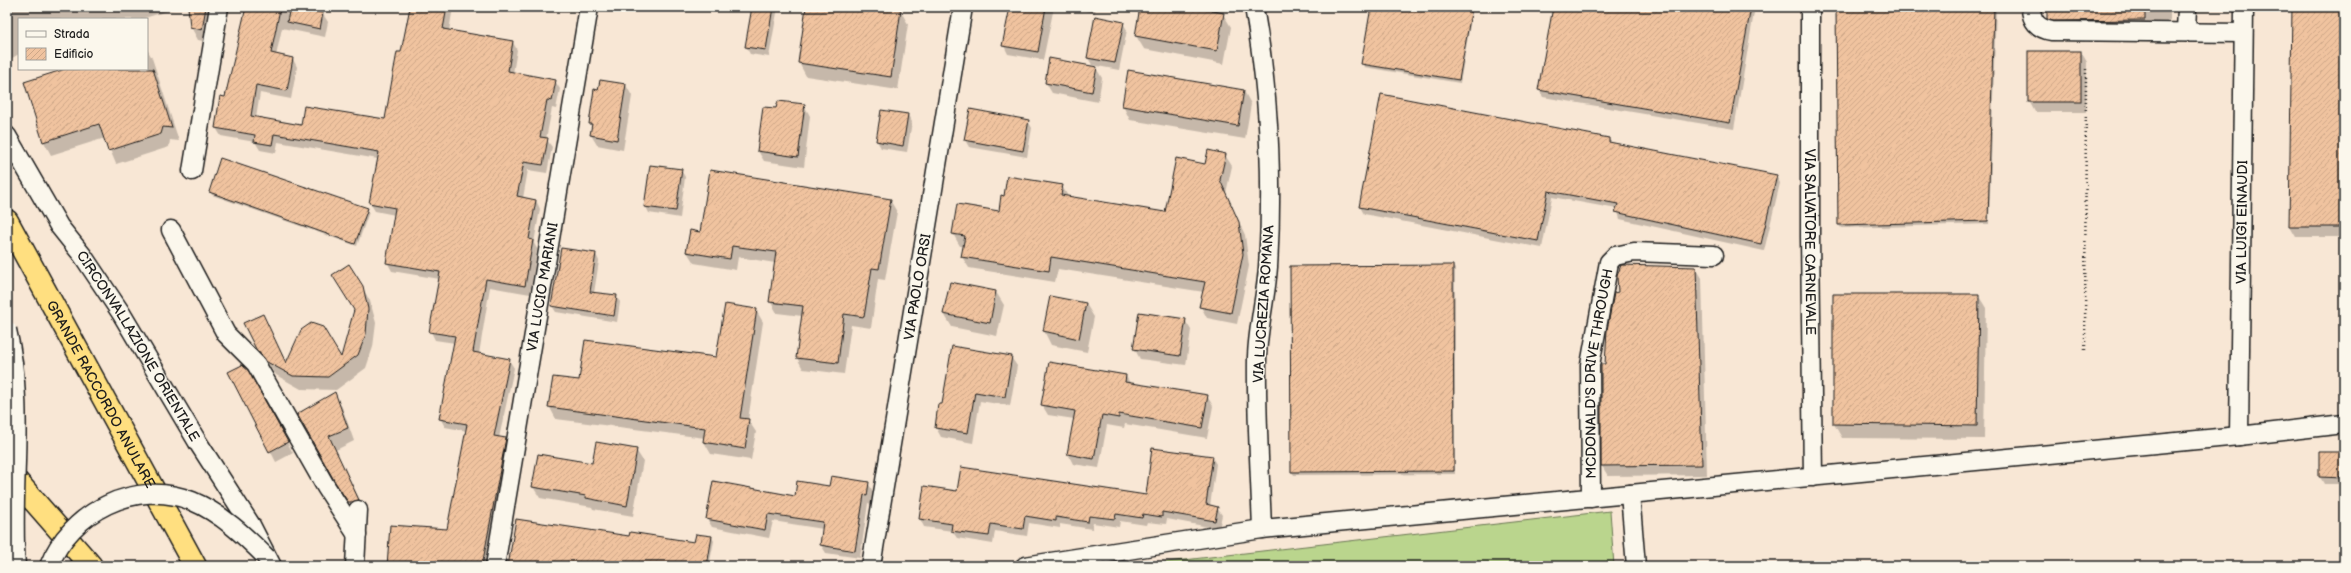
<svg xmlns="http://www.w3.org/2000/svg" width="2351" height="573" viewBox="0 0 2351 573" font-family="'Balsamiq Sans',sans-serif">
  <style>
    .garden { fill: #bad58d; stroke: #6b7854 }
    .shadow { fill: #0003 }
    .building { fill: url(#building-hatch); stroke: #1c1c1c }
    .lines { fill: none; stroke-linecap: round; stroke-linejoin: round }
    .minor-casing { stroke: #1c1c1c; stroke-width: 21 }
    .highway-casing { stroke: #1c1c1c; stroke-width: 25 }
    .path { stroke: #1c1c1c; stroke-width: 2.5; stroke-dasharray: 1 3; stroke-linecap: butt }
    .minor { stroke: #fbf7ec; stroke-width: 18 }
    .highway { stroke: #ffdf80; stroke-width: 22 }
    .minor-bridge-casing { stroke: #1c1c1c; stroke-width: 21; stroke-linecap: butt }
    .minor-bridge { stroke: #fbf7ec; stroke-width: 18 }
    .labels { text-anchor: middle; stroke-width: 3; stroke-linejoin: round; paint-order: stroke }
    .street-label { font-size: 14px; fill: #1c1c1c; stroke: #fbf7ec }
  </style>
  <defs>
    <pattern id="building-hatch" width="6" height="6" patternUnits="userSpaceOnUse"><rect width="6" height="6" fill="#f0c39f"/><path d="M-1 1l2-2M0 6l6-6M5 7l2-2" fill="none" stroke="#cda788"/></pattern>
  </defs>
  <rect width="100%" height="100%" fill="#f8e7d5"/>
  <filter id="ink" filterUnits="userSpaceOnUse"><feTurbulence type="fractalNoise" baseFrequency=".025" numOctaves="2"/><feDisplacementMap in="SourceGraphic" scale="8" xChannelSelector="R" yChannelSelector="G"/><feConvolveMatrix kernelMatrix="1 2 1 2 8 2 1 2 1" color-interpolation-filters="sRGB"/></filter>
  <g filter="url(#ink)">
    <polygon class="garden" points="1610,511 1614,566 1132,566"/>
    <g class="shadow">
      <polygon points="7,7 181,7 141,19 19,19 19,54 7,61"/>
      <polygon points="189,7 215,7 208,42 198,40 191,27"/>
      <polygon points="247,7 287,7 323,14 328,22 325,37 282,28 276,56 293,59 297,67 291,99 260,93 256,118 302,126 385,120 402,54 411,7 453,7 449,31 513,42 517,50 513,73 555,81 560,89 556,109 552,108 546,139 552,147 547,173 528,170 523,198 536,200 540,209 534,243 537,249 530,294 490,287 479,354 509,360 514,368 499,438 505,439 510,448 487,566 388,566 448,530 467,431 445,427 440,418 455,343 435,340 431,332 440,279 392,271 387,262 395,215 375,211 370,203 378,159 278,142 276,153 260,150 255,142 221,136 216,128 226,98"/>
      <polygon points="753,7 778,7 769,57 750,54 746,47"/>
      <polygon points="807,7 876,7 900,10 908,24 898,90 806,76 799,63"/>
      <polygon points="1010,7 1054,7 1043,60 1008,54 1004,46"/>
      <polygon points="1074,7 1096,7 1095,13 1075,9"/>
      <polygon points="1141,7 1186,7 1223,14 1231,27 1224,64 1144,49 1136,36"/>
      <polygon points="1372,7 1473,7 1460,83 1364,67 1362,63"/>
      <polygon points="1554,7 1755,7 1734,129 1543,97 1539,90"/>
      <polygon points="1837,7 1996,7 1989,224 1841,228 1839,225"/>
      <polygon points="2048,7 2170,7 2170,29 2054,29 2048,18"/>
      <polygon points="2293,7 2344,7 2344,237 2296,237 2290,227"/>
      <polygon points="1123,23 1127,30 1119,70 1092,65 1088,58"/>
      <polygon points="147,49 152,58 179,141 170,140 169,147 116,164 105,138 51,155 44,142 25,83 68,69 147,69"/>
      <polygon points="2081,52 2087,62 2086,112 2035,112 2029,101"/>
      <polygon points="1096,68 1102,78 1098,102 1052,93 1046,83"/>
      <polygon points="1129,71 1244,91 1251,104 1245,139 1130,120 1123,106"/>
      <polygon points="626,85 632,96 623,150 597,145 591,135 592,128 590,123 599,91"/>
      <polygon points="804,105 810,116 804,167 764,161 758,151"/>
      <polygon points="882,111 908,115 912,122 907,152 881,148 877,141"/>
      <polygon points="1028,121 1032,128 1027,157 969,147 965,140"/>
      <polygon points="1609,139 1611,143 1776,176 1780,183 1764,251 1620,219 1617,209 1552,197 1542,248 1364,214 1360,207"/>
      <polygon points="1225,155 1232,166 1226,193 1245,235 1249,266 1237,324 1207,318 1201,307 1204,292 1058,269 1055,282 969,268 962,257 964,246 960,246 953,234 1000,212 1062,186 1069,198 1166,213 1206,165"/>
      <polygon points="681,170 685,177 680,218 649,213 646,207"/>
      <polygon points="210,191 367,209 369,212 357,246 212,195"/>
      <polygon points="890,200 897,212 885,280 878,279 871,328 851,325 844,374 803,369 797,358 802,316 777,313 770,301 775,263 738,257 736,270 694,263 687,252 701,233"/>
      <polygon points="596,254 599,261 594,293 616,296 620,302 617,322 556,312 552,306"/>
      <polygon points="1453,266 1455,269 1455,474 1294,475 1292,472 1291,267"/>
      <polygon points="1620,268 1696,268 1702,278 1707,475 1608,476 1602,466 1606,365 1619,293"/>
      <polygon points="362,287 370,301 376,323 373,347 366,368 336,390 301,389 276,375 256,348 263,315 287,364 341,360"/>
      <polygon points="996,292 1004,305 997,336 952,327 944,314"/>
      <polygon points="1834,295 1978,295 1986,308 1984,439 1842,438 1834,424"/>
      <polygon points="1050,297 1086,304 1094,317 1087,352 1051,345 1044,331"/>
      <polygon points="756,310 763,322 748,420 756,432 751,460 711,454 704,442 705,438 556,419 549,406 580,381 717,358"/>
      <polygon points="1185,320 1191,330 1186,365 1140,359 1134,348"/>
      <polygon points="1011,357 1017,366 1010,406 980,401 973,443 941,437 936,428 943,405"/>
      <polygon points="247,371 293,453 276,462 230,372"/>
      <polygon points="1126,376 1130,383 1207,396 1213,406 1207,438 1125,424 1124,428 1107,425 1099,468 1073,464 1068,454 1074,419 1048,415 1042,405"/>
      <polygon points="334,394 342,407 354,441 336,450 366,513 357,515 298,414"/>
      <polygon points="636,450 643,461 633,516 593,509 592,507 540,498 533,487"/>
      <polygon points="2320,453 2344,453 2344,484 2324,484 2320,477"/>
      <polygon points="1212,457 1216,464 1210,506 1217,508 1222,515 1219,529 1167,519 1166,524 1147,522 1146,525 1120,521 1119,527 1093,523 1092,529 1060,524 1060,528 1029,523 1027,536 995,531 993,544 957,538 952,531 924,527 920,519 958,492 1147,496"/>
      <polygon points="868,483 873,491 871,504 868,503 860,558 826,553 821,545 823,529 773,521 769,538 712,527 707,519 796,498 830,487"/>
      <polygon points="630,537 695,543 712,537 714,541 709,566 509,566"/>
    </g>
    <g class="building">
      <polygon points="188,7 206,7 202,30 190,27"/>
      <polygon points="246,7 280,9 271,53 293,58 287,91 256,85 251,116 301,125 304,106 385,119 397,52 401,52 410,7 447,7 443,29 513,41 508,71 556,80 552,101 547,100 540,137 548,138 543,165 524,162 517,196 536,200 529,239 533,240 525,286 486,279 473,352 510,359 494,436 506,438 482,566 387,566 390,525 447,529 467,424 439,419 455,336 429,332 440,272 386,263 395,208 369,203 379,152 274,134 272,145 254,142 255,135 215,128 220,96 225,97"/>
      <polygon points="290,7 323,13 320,29 287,22"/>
      <polygon points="752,7 773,7 766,50 745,47"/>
      <polygon points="806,7 883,7 901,10 891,77 798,63"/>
      <polygon points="1010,7 1046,7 1038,52 1002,46"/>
      <polygon points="1140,7 1192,7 1224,13 1217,51 1135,36"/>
      <polygon points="1371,7 1472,7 1459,80 1361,64"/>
      <polygon points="1553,7 1751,7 1730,123 1538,90"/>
      <polygon points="1836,7 1994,7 1988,221 1838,225"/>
      <polygon points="2047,7 2145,7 2145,20 2053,21 2047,19"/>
      <polygon points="2292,7 2344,7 2344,227 2289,227"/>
      <polygon points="1095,16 1124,22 1115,63 1087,58"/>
      <rect x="2028" y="51" width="53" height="51"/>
      <polygon points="1049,58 1097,67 1092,92 1045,83"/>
      <polygon points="65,69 153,69 172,128 163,127 161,134 108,151 99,124 43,142 24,82"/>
      <polygon points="1128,70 1244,90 1238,126 1122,106"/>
      <polygon points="600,80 626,84 617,140 590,135 592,124 589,124 594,89 598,90"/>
      <polygon points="1381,94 1609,138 1609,142 1777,175 1761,244 1615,212 1618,204 1548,191 1538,241 1359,207"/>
      <polygon points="778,101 805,104 798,157 757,151 763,107 776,108"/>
      <polygon points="970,109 1029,120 1023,151 964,140"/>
      <polygon points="881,110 908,114 903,146 876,141"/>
      <polygon points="1208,150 1226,154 1220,180 1239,222 1243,254 1231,313 1199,307 1205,282 1051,257 1049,271 961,257 965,236 952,234 957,204 999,211 1001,195 1004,196 1007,176 1063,185 1061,195 1165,212 1176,158 1205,164"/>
      <polygon points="220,158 368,208 355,244 209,192"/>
      <polygon points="650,165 682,169 676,211 644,207"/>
      <polygon points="710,170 891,199 879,269 872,268 864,317 844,314 838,363 796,358 803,306 769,302 776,252 732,246 730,259 686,252 690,230 700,232"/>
      <polygon points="561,248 596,253 590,292 617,295 614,316 551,306"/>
      <polygon points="349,264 363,286 368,309 366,334 358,355 328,377 293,376 267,362 256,349 243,323 263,314 286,363 301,330 311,323 323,327 341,357 354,310 332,275"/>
      <polygon points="1453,265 1454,471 1291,472 1290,266"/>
      <polygon points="1621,265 1696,267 1702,465 1601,466 1601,364 1605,364 1607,330 1614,293 1618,292 1617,276"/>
      <polygon points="950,282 996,291 990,323 943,314"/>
      <polygon points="1833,294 1979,294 1977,426 1833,424"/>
      <polygon points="1050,296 1086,303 1079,339 1043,331"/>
      <polygon points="725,304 757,309 740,418 749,419 745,449 703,442 705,428 548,407 553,377 579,380 585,340 716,357"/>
      <polygon points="1139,312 1186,319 1180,356 1133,349"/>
      <polygon points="952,346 1012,356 1005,397 975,392 968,433 935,428 938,404 942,404"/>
      <polygon points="1049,362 1126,375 1125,382 1208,395 1202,428 1119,414 1119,418 1102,415 1094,459 1067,454 1075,411 1041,405"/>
      <polygon points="242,365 248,370 288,442 269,452 228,372"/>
      <polygon points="335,392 348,428 329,436 359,500 352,502 348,502 335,482 297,414"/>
      <polygon points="596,442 637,449 627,506 586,498 586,496 532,487 538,454 592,463"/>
      <polygon points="1152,448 1213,456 1206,504 1218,507 1215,521 1162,512 1162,517 1143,514 1142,518 1116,514 1115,519 1089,516 1088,522 1056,517 1056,521 1025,516 1023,529 991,524 989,536 951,531 952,524 919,519 924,486 957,491 961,467 1146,495"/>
      <polygon points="2319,452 2344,452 2344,478 2319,477"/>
      <polygon points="831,476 869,482 867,496 864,495 855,551 820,545 823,522 768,514 765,530 706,519 713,481 795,496 797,481 829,486"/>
      <polygon points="516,519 629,536 630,532 694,542 696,534 712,536 707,566 633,566 604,561 603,566 508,566"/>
    </g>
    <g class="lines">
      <defs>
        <g id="minor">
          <path d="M1254 7C1269 91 1273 181 1268 267 1266 297 1258 326 1257 357 1256 414 1260 472 1262 529"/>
          <path id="s1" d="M1810 7V237L1813 477"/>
          <path d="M2031 7C2031 21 2038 29 2052 31L2243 33"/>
          <polyline points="2186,32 2187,7"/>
          <path id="s2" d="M7 136 59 226 83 256 121 313 197 441 251 525 272 566"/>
          <polyline points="192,171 219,7"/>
          <polyline points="171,230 226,334 256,364 326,487 357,535"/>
          <path id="s3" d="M2239 436 2244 7"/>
          <polyline points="1630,494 1636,566"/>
          <path id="s4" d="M1591 498 1590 365 1609 262 1615 256 1634 252 1714 255"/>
          <polyline points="355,566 358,510"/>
          <path id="s5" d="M495 566 589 7"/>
          <path id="s6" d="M871 566 963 7"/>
          <polyline points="1025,566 1262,529 2239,436 2344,424"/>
        </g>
        <g id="highway">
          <path id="s7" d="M7 221 195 566"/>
          <polyline points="7,470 91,566"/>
        </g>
      </defs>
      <use href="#minor" class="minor-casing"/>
      <use href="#highway" class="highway-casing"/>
      <polyline class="path" points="2085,350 2086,66"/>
      <use href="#minor" class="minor"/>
      <use href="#highway" class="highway"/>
      <defs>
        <g id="minor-bridge">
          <path d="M7 330C26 409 10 487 16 566"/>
          <path d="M49 566C70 512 136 478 192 501 221 513 245 536 267 558"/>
        </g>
      </defs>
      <use href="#minor-bridge" class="minor-bridge-casing"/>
      <use href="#minor-bridge" class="minor-bridge"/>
    </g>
  </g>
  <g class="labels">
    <g class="street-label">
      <text dy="5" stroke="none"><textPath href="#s3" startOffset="214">VIA LUIGI EINAUDI</textPath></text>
      <text dy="5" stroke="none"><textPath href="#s1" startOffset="235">VIA SALVATORE CARNEVALE</textPath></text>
      <text dy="5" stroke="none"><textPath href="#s6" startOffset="283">VIA PAOLO ORSI</textPath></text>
      <text dy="5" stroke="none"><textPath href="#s5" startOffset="283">VIA LUCIO MARIANI</textPath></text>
      <text transform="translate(1263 304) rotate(-86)" y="5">VIA LUCREZIA ROMANA</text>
      <text dy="5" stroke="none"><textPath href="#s2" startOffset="248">CIRCONVALLAZIONE ORIENTALE</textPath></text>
      <text dy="5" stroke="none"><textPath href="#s4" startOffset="125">MCDONALD'S DRIVE THROUGH</textPath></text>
      <text dy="5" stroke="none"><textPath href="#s7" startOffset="197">GRANDE RACCORDO ANULARE</textPath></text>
    </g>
  </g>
  <rect width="2351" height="573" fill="none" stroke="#fbf7ec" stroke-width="24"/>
  <rect x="12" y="12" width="2327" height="549" fill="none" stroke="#1c1c1c" stroke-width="1.5" filter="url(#ink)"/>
  <rect x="18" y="18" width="130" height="52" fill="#fbf7ec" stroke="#a29f99"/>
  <rect x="26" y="31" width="20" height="6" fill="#fbf7ec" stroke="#a29f99"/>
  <text x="54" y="38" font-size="12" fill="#1c1c1c">Strada</text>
  <rect x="26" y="48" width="20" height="12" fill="url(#building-hatch)" stroke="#a29f99"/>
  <text x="54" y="58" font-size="12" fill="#1c1c1c">Edificio</text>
</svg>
